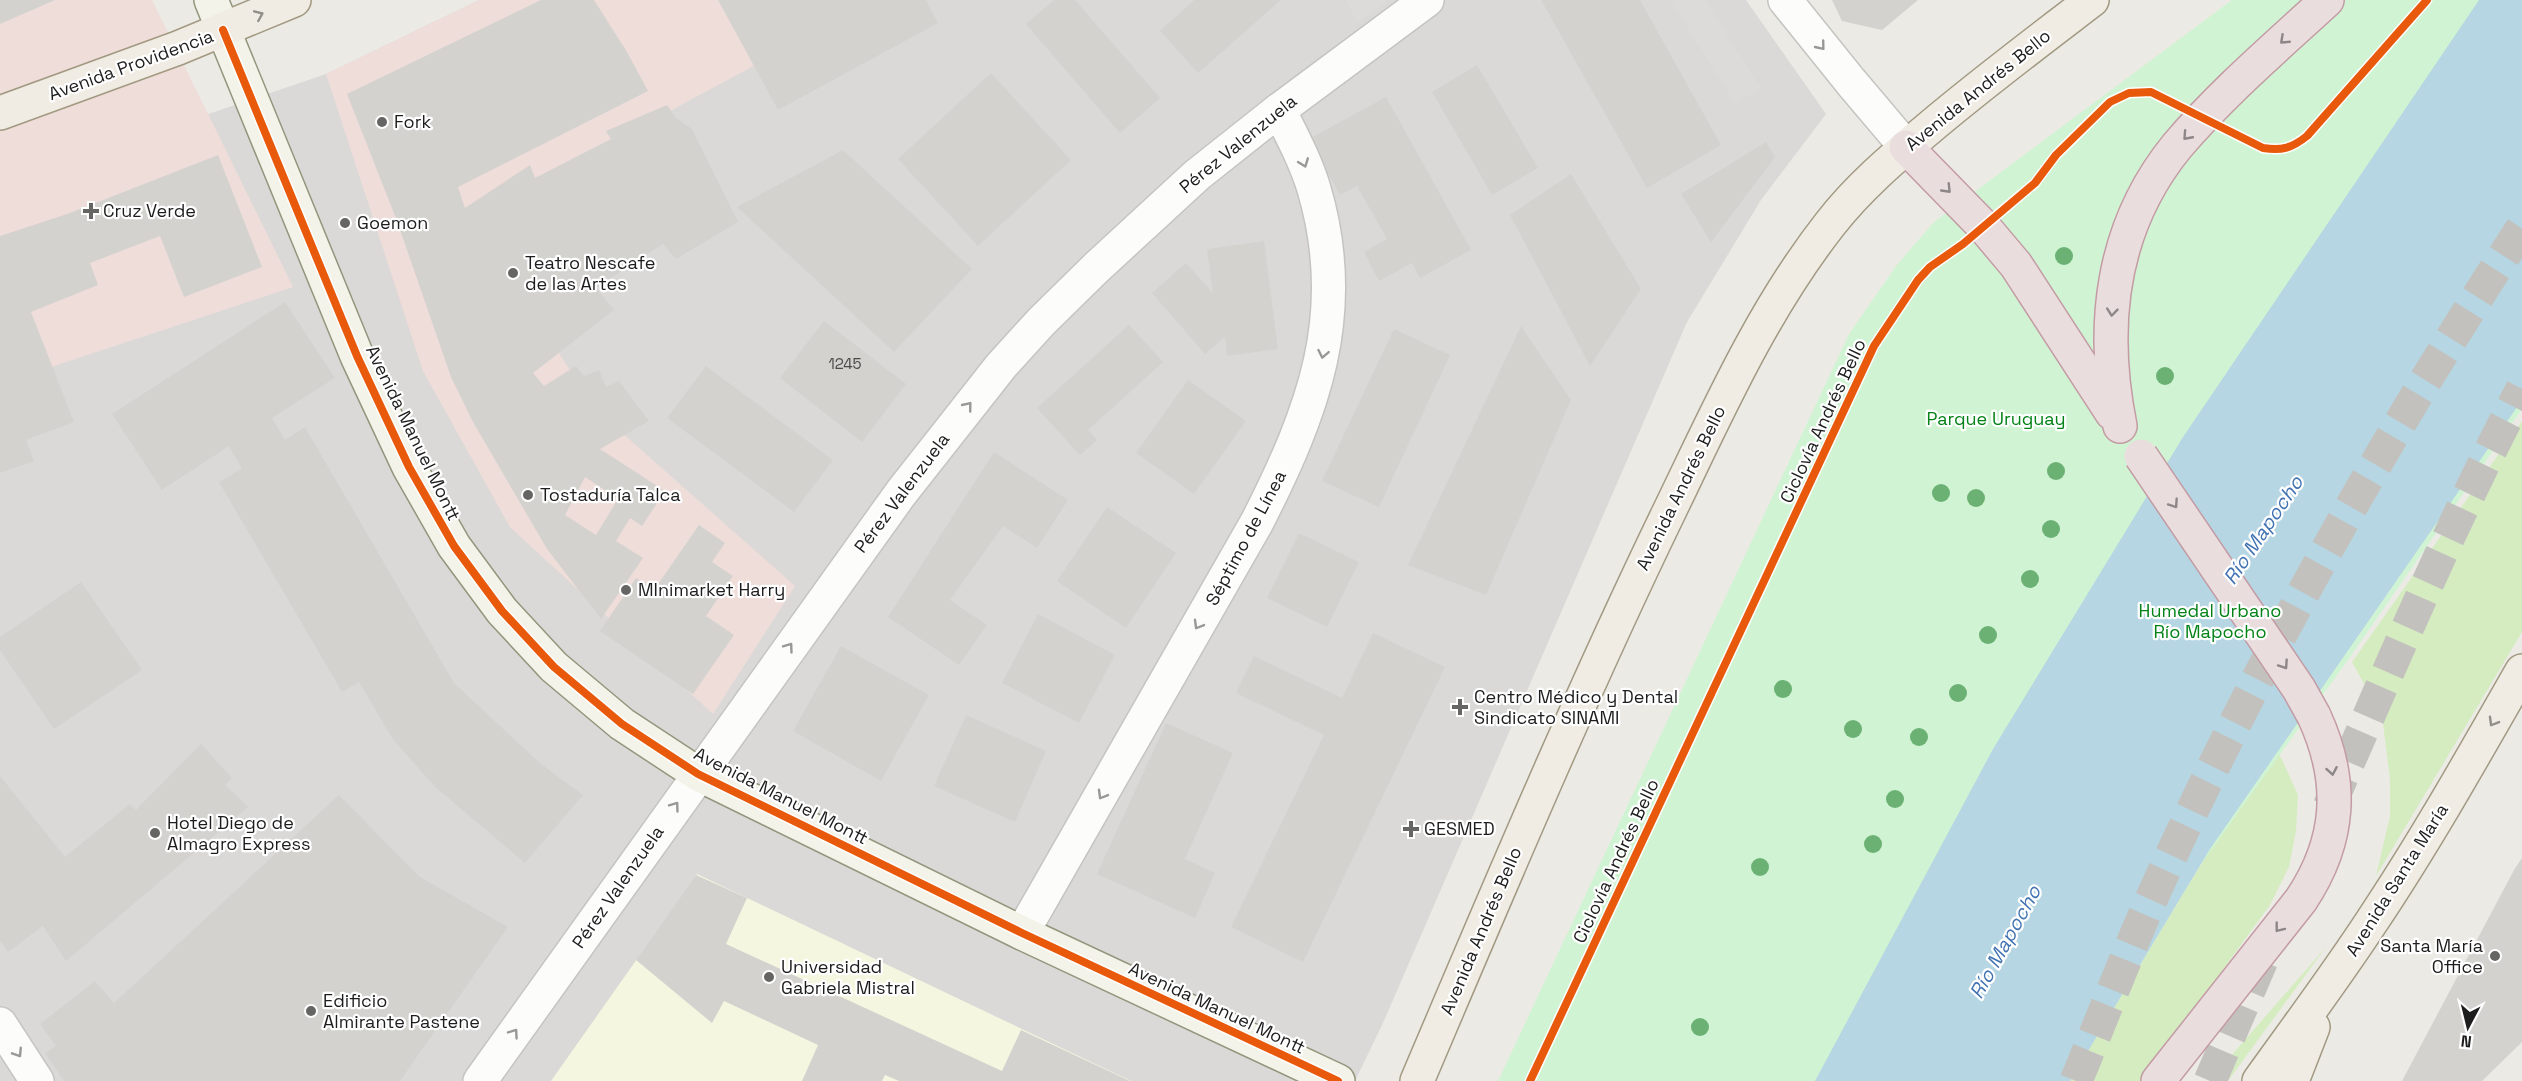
<svg xmlns="http://www.w3.org/2000/svg" width="2522" height="1081" viewBox="0 0 2522 1081" font-family="'Space Grotesk',sans-serif">
  <style>
    .residential { fill: #dbd9d7 }
    .commercial { fill: #efddd9 }
    .education { fill: #f5f6e0 }
    .grass { fill: #d5ecc1 }
    .park { fill: #d0f4d3 }
    .parking { fill: #dcdbd9 }
    .water { fill: #b5d6e2 }
    .building { fill: #d4d2ce; fill-rule: evenodd }
    .lines { fill: none; stroke-linecap: round; stroke-linejoin: round }
    .highway-tunnel { stroke: #c3c1bd; stroke-width: 33; stroke-dasharray: 33 16; stroke-linecap: butt }
    .street-casing { stroke: #c4c4c1; stroke-width: 36 }
    .secondary-casing { stroke: #92967c; stroke-width: 36 }
    .primary-casing { stroke: #a29982; stroke-width: 36 }
    .highway-casing { stroke: #c39ba4; stroke-width: 36 }
    .street { stroke: #fcfcfb; stroke-width: 33 }
    .secondary { stroke: #f3f3e9; stroke-width: 33 }
    .primary { stroke: #f0ece3; stroke-width: 33 }
    .highway { stroke: #eaddde; stroke-width: 33 }
    .highway-bridge-casing { stroke: #c39ba4; stroke-width: 36; stroke-linecap: butt }
    .highway-bridge { stroke: #eaddde; stroke-width: 33 }
    .cycleway-casing { stroke: #fff; stroke-width: 11 }
    .cycleway { stroke: #e8590c; stroke-width: 8 }
    .tree { fill: #6cb174 }
    .oneway { stroke: #918f8a }
    .oneway2 { stroke: #8e8787 }
    .oneway3 { stroke: #989897 }
    .poi-dot { fill: #656563; stroke: #fff; stroke-width: 2 }
    .labels { text-anchor: middle; stroke-width: 4.5; stroke-linejoin: round; paint-order: stroke }
    .number-label { font-size: 15px; fill: #4b4a49 }
    .street-label { font-size: 18px; fill: #1d1d1d; stroke: #fff }
    .poi-label { font-size: 18px; fill: #1d1d1d; stroke: #fff; text-anchor: start }
    .park-label { font-size: 18px; fill: #038217; stroke: #fff }
    .water-label { font-size: 20px; font-style: italic; fill: #4273b3; stroke: #fff }
  </style>
  <rect width="100%" height="100%" fill="#eceae5"/>
  <polygon class="residential" points="479,0 1746,0 1826,114 1761,200 1687,322 1383,1023 1355,1081 0,1081 0,185 326,74"/>
  <g class="commercial">
    <polygon points="0,0 152,0 293,287 0,384"/>
    <polygon points="479,0 876,0 479,214 515,285 595,409 795,586 713,714 510,527 423,371 326,74"/>
  </g>
  <polygon class="education" points="697,874 1131,1081 551,1081"/>
  <g class="grass">
    <polygon points="2522,421 2522,632 2376,876 2390,816 2390,779 2382,716 2352,662"/>
    <polygon points="2278,751 2298,795 2296,831 2289,867 2270,905 2142,1081 2070,1081 2210,849"/>
    <polygon points="2326,947 2228,1081 2209,1081"/>
  </g>
  <polygon class="park" points="2232,0 2522,0 2522,409 2348,660 2106,996 2048,1081 1498,1081 1849,334 1896,266 1934,222"/>
  <g class="parking">
    <polygon points="1346,0 1389,0 1357,22"/>
    <polygon points="1670,0 1705,0 1761,88 1735,104"/>
  </g>
  <polygon class="water" points="2479,0 2522,0 2522,400 2210,849 2070,1081 1815,1081 1993,749 2183,437"/>
  <g class="building">
    <polygon points="0,0 55,0 0,24"/>
    <path d="M541 0H594L627 52 648 91 458 187 465 208 530 165 535 178 611 139 606 131 667 105 676 118 692 129 738 222 676 259 663 244 596 288 614 310 533 373 544 386 576 366 584 376 599 370 606 387 619 381 649 421 600 449 665 491 642 526 630 518 616 541 643 558 601 619 547 549 473 422 451 377 397 221 347 94ZM585 477 618 499 596 535 565 515Z"/>
    <polygon points="718,0 926,0 938,23 778,110"/>
    <polygon points="1054,0 1075,0 1160,98 1120,133 1026,24"/>
    <polygon points="1194,0 1281,0 1198,73 1160,31"/>
    <polygon points="1541,0 1640,0 1721,145 1647,188"/>
    <polygon points="1832,0 1918,0 1882,30 1842,21"/>
    <polygon points="1477,65 1538,168 1492,195 1432,92"/>
    <polygon points="991,73 1071,160 978,246 898,159"/>
    <polygon points="1386,97 1471,250 1420,278 1412,263 1379,281 1364,252 1387,239 1357,186 1340,195 1309,139"/>
    <polygon points="1766,142 1775,157 1711,242 1681,194"/>
    <polygon points="843,150 972,269 894,352 737,207"/>
    <polygon points="218,155 262,267 184,297 160,236 90,263 98,285 31,312 74,422 26,440 34,461 0,473 0,236 70,213"/>
    <polygon points="1571,174 1641,289 1590,366 1510,215"/>
    <polygon points="1264,241 1278,349 1227,356 1225,337 1205,354 1152,293 1186,263 1213,293 1207,249"/>
    <polygon points="285,302 335,378 272,418 285,440 305,427 454,683 541,764 583,795 525,863 435,787 392,738 359,682 342,692 219,482 242,469 229,446 162,490 112,414"/>
    <polygon points="824,321 906,384 862,442 780,378"/>
    <polygon points="1129,325 1163,362 1088,430 1097,440 1080,455 1037,408"/>
    <polygon points="1521,326 1571,400 1486,595 1408,565"/>
    <polygon points="1394,329 1450,355 1379,507 1322,481"/>
    <polygon points="706,366 833,460 794,512 667,418"/>
    <polygon points="1188,380 1246,421 1194,494 1136,453"/>
    <polygon points="994,452 1068,500 1037,548 1003,526 950,600 987,625 959,665 888,617"/>
    <polygon points="1107,507 1176,553 1126,628 1057,581"/>
    <polygon points="699,525 725,543 712,562 733,576 706,616 734,635 693,694 600,631 636,578 654,590"/>
    <polygon points="1299,533 1359,562 1327,627 1267,598"/>
    <polygon points="81,582 142,670 54,729 0,650 0,637"/>
    <polygon points="1038,614 1115,655 1079,723 1002,683"/>
    <polygon points="1373,633 1445,667 1303,962 1231,927 1324,735 1236,693 1254,656 1342,698"/>
    <polygon points="841,646 929,695 881,781 793,731"/>
    <polygon points="966,715 1046,751 1015,822 934,786"/>
    <polygon points="1166,723 1233,753 1185,859 1215,873 1195,918 1097,874"/>
    <polygon points="201,744 232,778 225,785 248,807 66,961 43,926 8,952 0,940 0,776 65,857 130,804 136,810"/>
    <polygon points="339,795 420,877 508,927 400,1081 64,1081 45,1053 56,1046 40,1024 95,981 114,1003"/>
    <polygon points="2522,858 2522,1042 2482,1081 2402,1081 2514,870"/>
    <polygon points="696,875 747,898 726,944 1002,1071 1021,1030 1130,1081 899,1081 885,1075 882,1081 802,1081 818,1045 724,1001 712,1023 636,960"/>
  </g>
  <g class="lines">
    <g class="highway-tunnel">
      <path d="M2329 807C2391 666 2450 525 2522 389"/>
      <path d="M2076 1081C2101 1021 2124 961 2150 902 2255 668 2381 443 2522 228"/>
      <polyline points="2210,1081 2265,953"/>
    </g>
    <defs>
      <g id="street">
        <polyline points="1785,0 1851,82 1906,147"/>
        <path d="M1022 933 1257 522C1313 412 1351 314 1314 189 1306 162 1292 136 1279 110"/>
        <polyline points="0,1024 37,1081"/>
        <polyline points="480,1081 901,493 1001,366 1041,322 1096,268 1197,175 1279,110 1427,0"/>
      </g>
      <polyline id="secondary" points="211,0 357,356 409,467 454,546 502,611 554,667 622,724 698,774 1022,933 1338,1081"/>
      <g id="primary">
        <polyline points="0,113 178,48 294,0"/>
        <path d="M1417 1081C1498 891 1578 700 1668 514 1716 415 1761 312 1830 224 1858 188 1893 158 1928 129 1981 84 2037 42 2092 0"/>
        <path d="M2259 1081C2297 1028 2336 976 2372 921 2426 840 2474 755 2522 671"/>
        <polyline points="2292,1081 2313,1027"/>
      </g>
      <g id="highway">
        <polyline points="1906,147 1984,227 2016,265 2112,413"/>
        <path d="M2120 426C2100 326 2111 227 2177 146 2222 93 2276 47 2327 0"/>
        <path d="M2158 1081 2301 900C2341 840 2344 781 2314 716"/>
      </g>
    </defs>
    <use href="#street" class="street-casing"/>
    <use href="#secondary" class="secondary-casing"/>
    <use href="#primary" class="primary-casing"/>
    <use href="#highway" class="highway-casing"/>
    <use href="#street" class="street"/>
    <use href="#secondary" class="secondary"/>
    <use href="#primary" class="primary"/>
    <use href="#highway" class="highway"/>
    <defs>
      <polyline id="highway-bridge" points="2141,456 2299,689 2314,716"/>
    </defs>
    <use href="#highway-bridge" class="highway-bridge-casing"/>
    <use href="#highway-bridge" class="highway-bridge"/>
    <defs>
      <g id="cycleway">
        <polyline points="223,30 357,356 409,467 454,546 502,611 554,667 622,724 698,774 1022,933 1338,1081"/>
        <path d="M1530 1081 1874 346 1918 280 1930 267 1963 244 2035 183 2056 155 2110 102 2129 93 2151 92 2263 148C2282 151 2292 148 2307 136L2427 0"/>
      </g>
    </defs>
    <use href="#cycleway" class="cycleway-casing"/>
    <use href="#cycleway" class="cycleway"/>
  </g>
  <g class="tree">
    <circle cx="2064" cy="256" r="9"/>
    <circle cx="2165" cy="376" r="9"/>
    <circle cx="2056" cy="471" r="9"/>
    <circle cx="1941" cy="493" r="9"/>
    <circle cx="1976" cy="498" r="9"/>
    <circle cx="2051" cy="529" r="9"/>
    <circle cx="2030" cy="579" r="9"/>
    <circle cx="1988" cy="635" r="9"/>
    <circle cx="1783" cy="689" r="9"/>
    <circle cx="1958" cy="693" r="9"/>
    <circle cx="1853" cy="729" r="9"/>
    <circle cx="1919" cy="737" r="9"/>
    <circle cx="1895" cy="799" r="9"/>
    <circle cx="1873" cy="844" r="9"/>
    <circle cx="1760" cy="867" r="9"/>
    <circle cx="1700" cy="1027" r="9"/>
  </g>
  <defs><path id="oneway-chevron" d="M-2-3.5L2.5 0L-2 3.5" fill="none" stroke-width="1.6" stroke-linecap="round" stroke-linejoin="round" transform="scale(1.5)"/></defs>
  <g class="oneway">
    <use href="#oneway-chevron" transform="translate(259 15) rotate(-23)"/>
    <use href="#oneway-chevron" transform="translate(2493 722) rotate(120)"/>
  </g>
  <g class="oneway2">
    <use href="#oneway-chevron" transform="translate(2284 40) rotate(137)"/>
    <use href="#oneway-chevron" transform="translate(2187 136) rotate(132)"/>
    <use href="#oneway-chevron" transform="translate(1947 189) rotate(46)"/>
    <use href="#oneway-chevron" transform="translate(2112 312) rotate(96)"/>
    <use href="#oneway-chevron" transform="translate(2174 504) rotate(56)"/>
    <use href="#oneway-chevron" transform="translate(2284 665) rotate(56)"/>
    <use href="#oneway-chevron" transform="translate(2332 771) rotate(80)"/>
    <use href="#oneway-chevron" transform="translate(2279 928) rotate(128)"/>
  </g>
  <g class="oneway3">
    <use href="#oneway-chevron" transform="translate(1821 46) rotate(51)"/>
    <use href="#oneway-chevron" transform="translate(1304 163) rotate(69)"/>
    <use href="#oneway-chevron" transform="translate(1323 354) rotate(101)"/>
    <use href="#oneway-chevron" transform="translate(968 406) rotate(-51)"/>
    <use href="#oneway-chevron" transform="translate(1198 625) rotate(120)"/>
    <use href="#oneway-chevron" transform="translate(789 647) rotate(-54)"/>
    <use href="#oneway-chevron" transform="translate(1102 795) rotate(120)"/>
    <use href="#oneway-chevron" transform="translate(675 806) rotate(-54)"/>
    <use href="#oneway-chevron" transform="translate(514 1033) rotate(-55)"/>
    <use href="#oneway-chevron" transform="translate(18 1053) rotate(57)"/>
  </g>
  <g class="poi-dot">
    <circle cx="382" cy="122" r="6"/>
    <path d="M88 202h6v6h6v6h-6v6h-6v-6h-6v-6h6z"/>
    <circle cx="345" cy="223" r="6"/>
    <circle cx="513" cy="273" r="6"/>
    <circle cx="528" cy="495" r="6"/>
    <circle cx="626" cy="590" r="6"/>
    <path d="M1457 698h6v6h6v6h-6v6h-6v-6h-6v-6h6z"/>
    <path d="M1408 820h6v6h6v6h-6v6h-6v-6h-6v-6h6z"/>
    <circle cx="155" cy="833" r="6"/>
    <circle cx="2495" cy="956" r="6"/>
    <circle cx="769" cy="977" r="6"/>
    <circle cx="311" cy="1011" r="6"/>
  </g>
  <g class="labels">
    <g class="number-label">
      <text x="845" y="369">1245</text>
    </g>
    <g class="street-label">
      <text transform="translate(131 65) rotate(-20)" y="6">Avenida Providencia</text>
      <text transform="translate(1978 90) rotate(-39)" y="6">Avenida Andrés Bello</text>
      <text transform="translate(1238 144) rotate(-39)" y="6">Pérez Valenzuela</text>
      <text transform="translate(1823 421) rotate(-65)" y="6">Ciclovía Andrés Bello</text>
      <text transform="translate(413 433) rotate(64)" y="6">Avenida Manuel Montt</text>
      <text transform="translate(1681 488) rotate(-64)" y="6">Avenida Andrés Bello</text>
      <text transform="translate(902 493) rotate(-53)" y="6">Pérez Valenzuela</text>
      <text transform="translate(1246 538) rotate(-62)" y="6">Séptimo de Línea</text>
      <text transform="translate(781 796) rotate(27)" y="6">Avenida Manuel Montt</text>
      <text transform="translate(1616 861) rotate(-65)" y="6">Ciclovía Andrés Bello</text>
      <text transform="translate(2397 880) rotate(-58)" y="6">Avenida Santa María</text>
      <text transform="translate(618 887) rotate(-55)" y="6">Pérez Valenzuela</text>
      <text transform="translate(1481 931) rotate(-67)" y="6">Avenida Andrés Bello</text>
      <text transform="translate(1217 1008) rotate(25)" y="6">Avenida Manuel Montt</text>
    </g>
    <g class="poi-label">
      <text x="394" y="128">Fork</text>
      <text x="103" y="217">Cruz Verde</text>
      <text x="357" y="229">Goemon</text>
      <text x="525" y="269">Teatro Nescafe<tspan x="525" dy="21">de las Artes</tspan></text>
      <text x="540" y="501">Tostaduría Talca</text>
      <text x="638" y="596">MInimarket Harry</text>
      <text x="1474" y="703">Centro Médico y Dental<tspan x="1474" dy="21">Sindicato SINAMI</tspan></text>
      <text x="167" y="829">Hotel Diego de<tspan x="167" dy="21">Almagro Express</tspan></text>
      <text x="1424" y="835">GESMED</text>
      <text x="2483" y="952" text-anchor="end">Santa María<tspan x="2483" dy="21">Office</tspan></text>
      <text x="781" y="973">Universidad<tspan x="781" dy="21">Gabriela Mistral</tspan></text>
      <text x="323" y="1007">Edificio<tspan x="323" dy="21">Almirante Pastene</tspan></text>
    </g>
    <g class="park-label">
      <text x="1996" y="425">Parque Uruguay</text>
      <text x="2210" y="617">Humedal Urbano<tspan x="2210" dy="21">Río Mapocho</tspan></text>
    </g>
    <g class="water-label">
      <text transform="translate(2263 530) rotate(-56)" y="7">Río Mapocho</text>
      <text transform="translate(2005 942) rotate(-61)" y="7">Río Mapocho</text>
    </g>
  </g>
  <g transform="translate(2468 1027) rotate(187)" stroke="#ffffff" stroke-width="4.5" paint-order="stroke">
  <path d="M0-4.5L10 22L0 15L-10 22Z" fill="#1d1d1d"/>
  <text y="-9" font-size="16" font-weight="bold" text-anchor="middle" fill="#1d1d1d">N</text>
  </g>
</svg>
